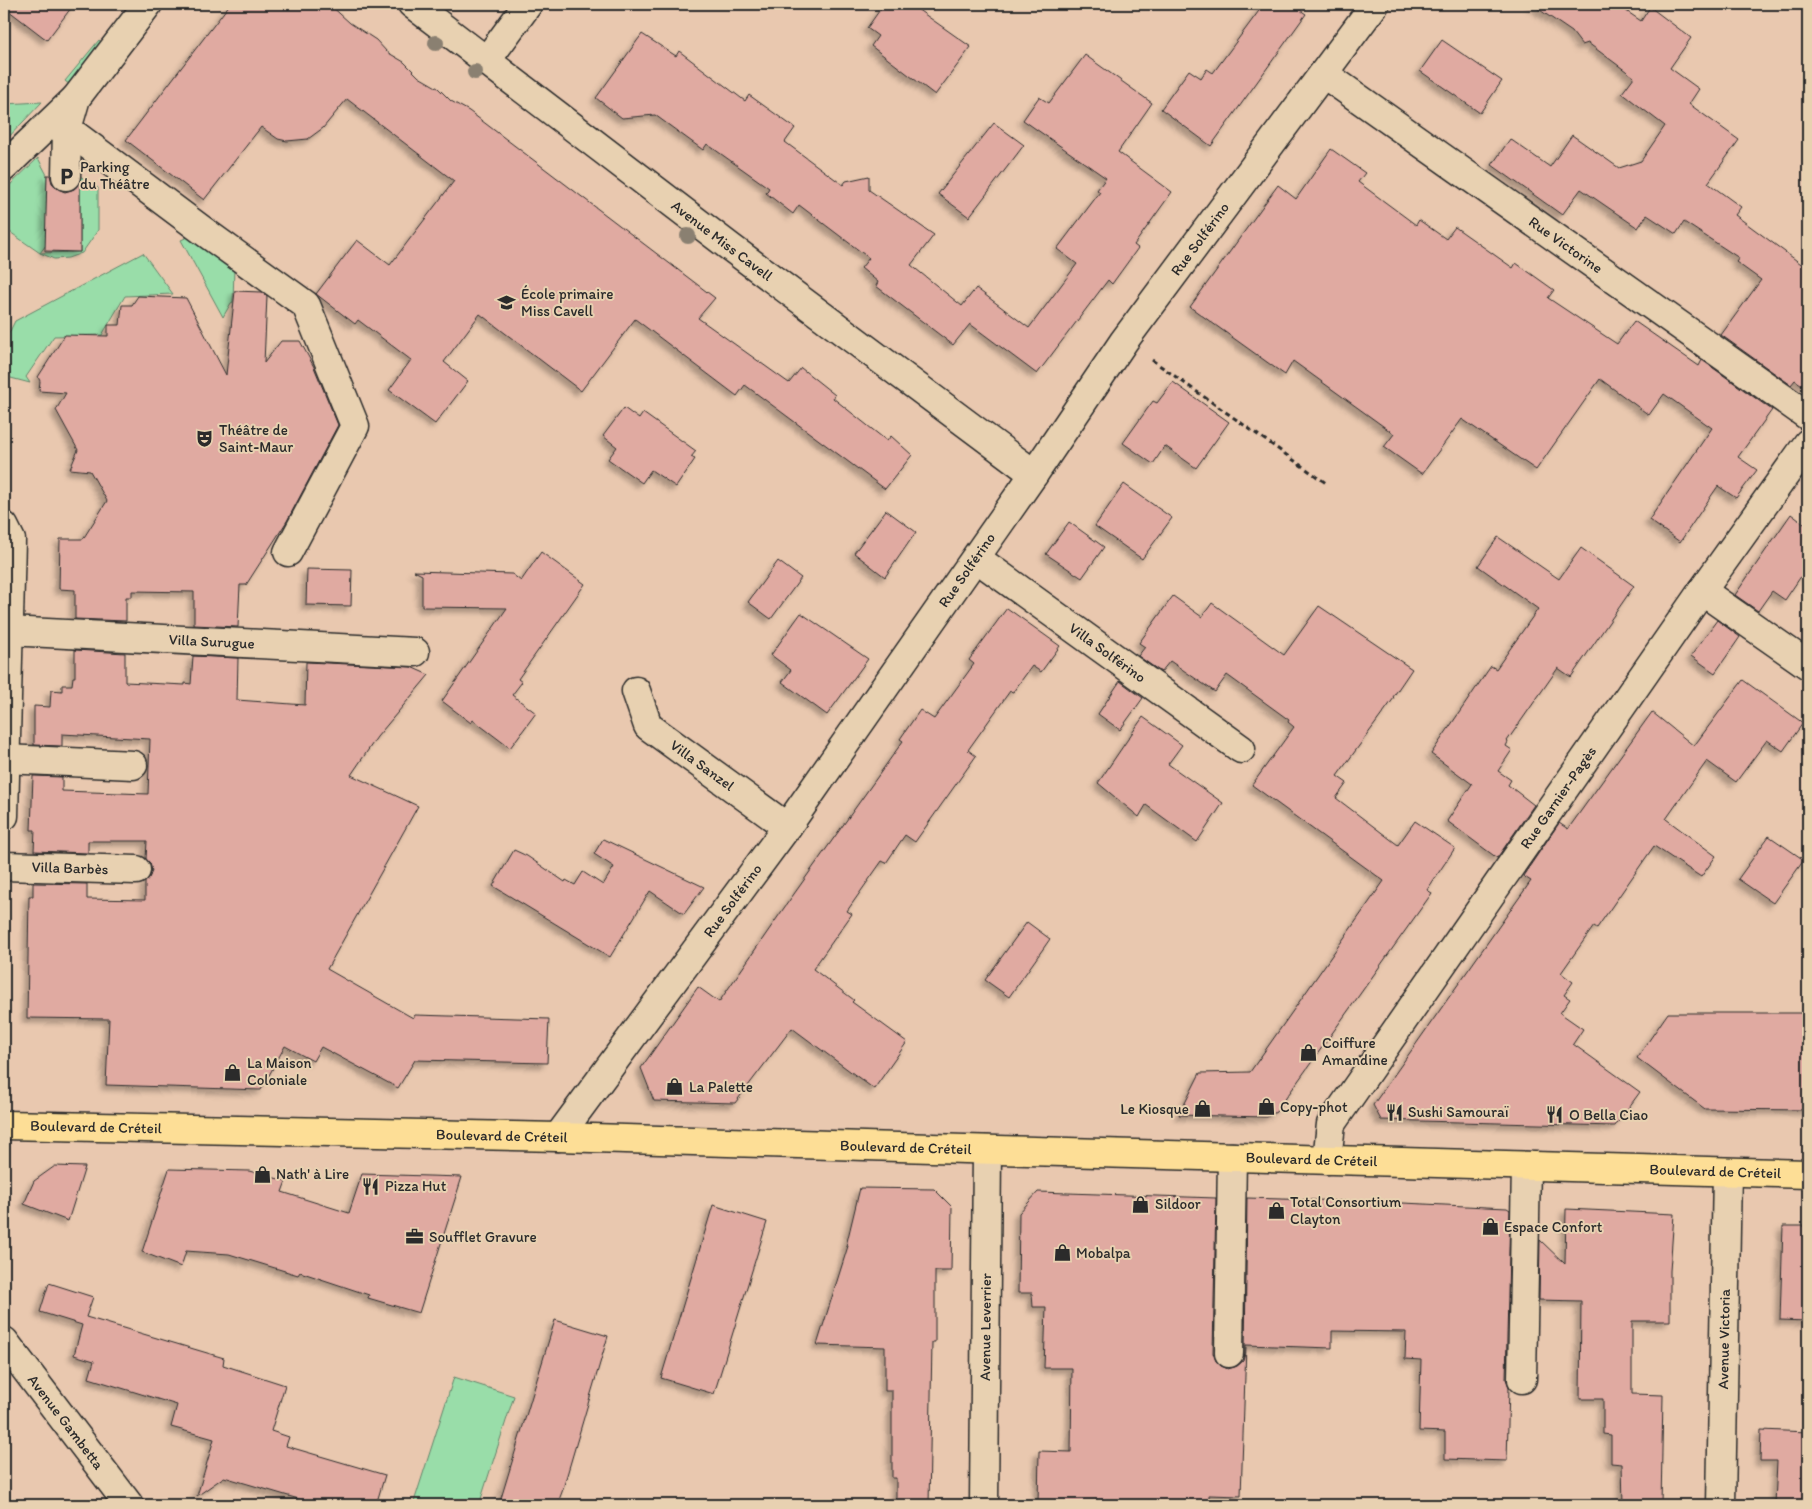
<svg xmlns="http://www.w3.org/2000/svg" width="1812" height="1509" viewBox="0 0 1812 1509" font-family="Itim,sans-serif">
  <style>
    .green { fill: #99dda9; stroke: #62846a }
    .building { fill: #e0aaa1; stroke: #2b2b2b; filter: url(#shadow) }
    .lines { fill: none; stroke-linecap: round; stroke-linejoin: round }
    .minor-casing { stroke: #2b2b2b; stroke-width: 31 }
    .major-casing { stroke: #2b2b2b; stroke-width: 31 }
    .path { stroke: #2b2b2b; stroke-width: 3; stroke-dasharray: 5 4; stroke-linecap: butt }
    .minor { stroke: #e8d1b1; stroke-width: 28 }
    .major { stroke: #fdde96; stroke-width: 28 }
    .tree { fill: #8a8071 }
    .labels { text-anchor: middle; stroke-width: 4; stroke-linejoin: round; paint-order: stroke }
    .poi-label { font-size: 15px; fill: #2b2b2b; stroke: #e8d1b1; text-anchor: start }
    .street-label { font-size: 15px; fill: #2b2b2b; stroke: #e8d1b1 }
  </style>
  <defs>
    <filter id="shadow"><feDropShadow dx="-4.5" dy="4.5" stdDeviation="2.5" flood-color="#0004"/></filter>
  </defs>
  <rect width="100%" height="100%" fill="#e9c8af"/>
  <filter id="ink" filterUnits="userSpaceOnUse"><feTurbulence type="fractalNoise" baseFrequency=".02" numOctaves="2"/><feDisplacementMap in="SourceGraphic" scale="10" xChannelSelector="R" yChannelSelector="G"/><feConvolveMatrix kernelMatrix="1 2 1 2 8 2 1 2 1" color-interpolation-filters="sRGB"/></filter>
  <g filter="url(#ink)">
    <g class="green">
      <polygon points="99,40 104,44 70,85 65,81"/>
      <polygon points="42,102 4,142 4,104"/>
      <polygon points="38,158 47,175 46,245 40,253 80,252 80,176 98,188 98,230 82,253 68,258 54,259 40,253 7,230 8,187"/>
      <polygon points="190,236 234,268 233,302 231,303 223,317 181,240"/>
      <polygon points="143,253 173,294 125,296 102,335 54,336 26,377 30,383 7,377 8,335 15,321"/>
      <polygon points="454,1377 514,1396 479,1505 413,1505"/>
    </g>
    <g class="building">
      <polygon points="4,4 74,4 47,40 4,7"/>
      <polygon points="230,4 329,4 350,23 376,40 387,52 404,62 419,77 438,88 451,101 469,111 715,298 698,318 789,383 801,368 835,395 833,398 887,441 891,436 912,455 885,489 745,385 737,396 635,319 581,391 480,314 444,362 468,381 435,424 389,390 411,360 358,320 355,324 316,294 357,240 390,265 454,181 347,99 323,128 308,139 287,141 278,139 261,127 204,200 126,140"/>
      <polygon points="884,4 910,4 971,47 935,95 871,46 878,36 867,28"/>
      <polygon points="1264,4 1291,4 1306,14 1211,146 1161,109 1189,70 1201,78 1207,69 1213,73"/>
      <polygon points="1531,4 1616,4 1641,21 1650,7 1691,38 1670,68 1699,89 1689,104 1739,140 1708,183 1741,207 1735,215 1808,269 1808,389 1795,380 1791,385 1721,335 1761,280 1736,262 1739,258 1684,222 1676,234 1647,215 1638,228 1581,189 1562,215 1492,165 1510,139 1550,167 1572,135 1619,168 1641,161 1665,126 1622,93 1634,77 1588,43 1582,45 1572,32"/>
      <polygon points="642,34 676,56 679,51 745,101 749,95 795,128 785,142 843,185 846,181 869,176 869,190 934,235 911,265 962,306 976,288 1029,328 1077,264 1057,249 1100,192 1097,190 1106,178 1023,120 1039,97 1049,103 1085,55 1152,103 1118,152 1172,192 1134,245 1138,248 1112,284 1108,280 1037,374 970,324 953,345 876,286 878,282 861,268 869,258 799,205 793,214 766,193 769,188 707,144 703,150 655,115 622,118 596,98"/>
      <polygon points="1442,40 1502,81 1480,113 1420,71"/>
      <polygon points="994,123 1024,145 969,217 938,194"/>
      <polygon points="1331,149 1365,173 1358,182 1416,225 1419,220 1446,239 1455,227 1513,268 1516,263 1554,290 1548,298 1617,344 1634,321 1699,366 1702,360 1772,410 1738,457 1757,470 1736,498 1718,486 1680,542 1649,520 1712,428 1664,394 1649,415 1600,379 1536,470 1462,419 1422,474 1384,447 1394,434 1293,361 1285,375 1190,307 1278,185 1296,199"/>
      <polygon points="47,175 50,175 52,183 58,189 65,192 74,189 80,181 80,252 45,251"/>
      <polygon points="235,291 261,292 267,296 264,363 281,341 300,341 314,367 338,425 287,521 246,585 240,585 238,627 194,625 194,592 132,591 132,597 126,597 126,621 75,619 75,590 59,589 60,539 83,539 107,501 90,471 70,469 78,450 56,410 66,393 39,391 40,381 38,377 65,335 108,336 108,325 120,325 122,305 132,305 138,296 186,298 226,375"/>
      <polygon points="1173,382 1229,422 1196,468 1165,446 1153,464 1123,443 1153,401 1157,403"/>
      <polygon points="624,408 639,419 643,413 696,451 691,457 695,459 676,487 651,470 642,483 608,459 617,447 603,436"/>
      <polygon points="1124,484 1172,518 1142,559 1095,526"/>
      <polygon points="886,510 916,532 885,577 854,553"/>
      <polygon points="1791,514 1808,527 1808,566 1785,600 1772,591 1758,611 1735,595"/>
      <polygon points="1069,522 1104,547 1082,578 1046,554"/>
      <polygon points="1498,537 1559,579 1581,548 1634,586 1571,677 1558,668 1507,741 1508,742 1506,746 1512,750 1498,771 1511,780 1508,785 1534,805 1497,858 1447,821 1472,784 1431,754 1491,666 1496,669 1538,609 1478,566"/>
      <polygon points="541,552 585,584 518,679 522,682 512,695 536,713 510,748 473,720 471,723 442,701 507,608 422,607 422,575 414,571 512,574 521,581"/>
      <polygon points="778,561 801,578 771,619 748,602"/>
      <polygon points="307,569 352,570 351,606 306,605"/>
      <polygon points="1173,596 1202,617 1212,603 1284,655 1319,606 1412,669 1393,697 1394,698 1337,776 1347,783 1336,798 1398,845 1415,821 1455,848 1427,890 1432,893 1276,1112 1267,1117 1179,1115 1200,1073 1250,1072 1384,881 1252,785 1294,727 1288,722 1289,720 1227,675 1215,692 1170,661 1161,672 1138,656 1145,647 1139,643"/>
      <polygon points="1007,608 1060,646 1041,672 1032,666 1013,692 1010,691 968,750 976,756 915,842 905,835 886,863 882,861 847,911 852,914 813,969 854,1000 852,1002 907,1042 874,1089 792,1028 735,1103 654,1101 641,1068 698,987 719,1002 784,908 903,741 900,739 920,710 934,719 974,664 969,660"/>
      <polygon points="801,613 868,659 827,715 782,682 791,670 771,655"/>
      <polygon points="1717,620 1740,637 1715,673 1691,656"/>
      <polygon points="75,650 125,653 125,682 185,685 185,683 191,684 193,656 238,658 237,700 305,705 306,662 411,667 429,675 377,737 351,775 418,806 327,969 413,1018 415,1015 549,1019 547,1063 415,1060 398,1088 321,1047 313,1061 285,1046 261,1090 106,1085 109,1019 27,1018 29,896 33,896 33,883 87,884 87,899 145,900 145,882 149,878 152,871 150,863 146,859 147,841 88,841 88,853 34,851 35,830 31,830 33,776 62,777 62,791 148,794 150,739 62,734 62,746 34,745 34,706 50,707 51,690 62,691 62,685 72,685 73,677 75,677"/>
      <polygon points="1743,680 1803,723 1783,751 1767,740 1736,782 1707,761 1666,819 1716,856 1701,877 1654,846 1597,928 1594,926 1561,973 1573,982 1564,995 1570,999 1560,1013 1583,1029 1573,1044 1640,1092 1615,1126 1381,1120 1373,1105 1531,881 1523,876 1559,823 1568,829 1652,712 1694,746"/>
      <polygon points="1120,681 1143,698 1120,730 1098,714"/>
      <polygon points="1143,717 1182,745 1168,764 1223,803 1197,842 1146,805 1139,817 1098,783"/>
      <polygon points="1769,836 1804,860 1773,903 1738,879"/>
      <polygon points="603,839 704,887 684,914 650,891 610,957 493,886 514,850 527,856 565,882 566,880 575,885 583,872 603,885 614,867 594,854"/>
      <polygon points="1027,922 1050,939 1009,997 985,980"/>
      <polygon points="1668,1013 1808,1013 1808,1110 1705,1109 1637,1058"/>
      <polygon points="55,1166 85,1167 68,1221 24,1204 34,1181"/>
      <polygon points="169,1169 249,1171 286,1181 282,1192 349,1213 362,1174 462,1177 419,1313 368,1298 369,1295 300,1272 298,1275 229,1254 186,1251 181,1267 142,1252"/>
      <polygon points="860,1188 934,1189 952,1207 951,1271 935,1271 935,1342 932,1342 929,1505 896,1505 896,1478 892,1478 892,1391 885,1391 885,1347 817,1345 848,1246 846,1246"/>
      <polygon points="1038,1192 1216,1198 1213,1353 1216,1361 1221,1366 1228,1369 1237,1366 1243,1361 1245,1353 1247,1198 1382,1202 1507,1208 1510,1210 1506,1379 1509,1387 1507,1461 1445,1459 1445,1432 1419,1431 1421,1360 1405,1359 1406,1332 1332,1331 1332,1348 1246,1345 1241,1496 1209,1495 1209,1505 1038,1505 1039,1451 1071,1452 1072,1368 1044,1368 1046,1307 1033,1307 1032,1293 1018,1293 1019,1213"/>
      <polygon points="713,1205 767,1222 714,1394 661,1378"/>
      <polygon points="1566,1209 1674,1214 1670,1271 1670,1321 1632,1321 1632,1394 1663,1395 1661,1505 1623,1505 1622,1464 1611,1463 1611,1435 1603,1434 1603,1399 1580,1399 1581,1301 1539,1300 1540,1240 1565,1264"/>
      <polygon points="1783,1226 1808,1226 1808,1321 1780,1320"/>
      <polygon points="49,1283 93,1297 86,1317 224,1358 223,1365 285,1385 271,1431 289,1437 286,1446 385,1475 376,1505 301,1505 302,1500 224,1477 197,1496 214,1439 171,1427 177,1405 89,1378 94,1361 74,1355 82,1325 40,1312"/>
      <polygon points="555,1320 608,1336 562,1492 557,1505 499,1505"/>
      <polygon points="1761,1430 1808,1432 1808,1505 1775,1505 1777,1461 1760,1461"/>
    </g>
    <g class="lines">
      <defs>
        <g id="minor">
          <path id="s1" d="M412 4 730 247 1034 474"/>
          <polyline points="487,60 528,4"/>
          <path id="s2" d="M1324 74 1808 416"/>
          <polyline points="67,129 202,230 306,305 355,426 288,552"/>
          <polyline points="4,167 75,99"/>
          <polyline points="66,176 67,129 76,98 148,4"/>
          <polyline points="4,526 11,540 4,816"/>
          <path id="s3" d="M976 558 1241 749"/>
          <polyline points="1702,591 1808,665"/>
          <path id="s4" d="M8 631 415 652"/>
          <path id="s5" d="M636 691 648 726 787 827"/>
          <polyline points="5,759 133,765"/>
          <path id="s6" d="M4 866 136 870"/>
          <path id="s7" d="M558 1137 787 827 1034 474 1124 341 1375 4"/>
          <path id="s8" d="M1327 1160 1331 1124 1702 591 1808 443"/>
          <path id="s9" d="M4 1341 129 1505"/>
          <polyline points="1229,1353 1232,1157"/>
          <polyline points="1522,1379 1526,1166"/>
          <path id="s10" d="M984 1505 987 1150"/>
          <path id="s11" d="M1721 1505 1727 1172"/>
        </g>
        <g id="major">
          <path id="s12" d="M4 1125 558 1137 1808 1174"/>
        </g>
      </defs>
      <use href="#minor" class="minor-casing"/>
      <use href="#major" class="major-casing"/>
      <polyline class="path" points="1152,360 1326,483"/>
      <use href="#minor" class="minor"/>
      <use href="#major" class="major"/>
    </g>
    <g class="tree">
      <circle cx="436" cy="43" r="8"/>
      <circle cx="475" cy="72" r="8"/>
      <circle cx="688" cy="236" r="8"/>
    </g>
  </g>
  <defs>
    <symbol id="parking-bare" viewBox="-9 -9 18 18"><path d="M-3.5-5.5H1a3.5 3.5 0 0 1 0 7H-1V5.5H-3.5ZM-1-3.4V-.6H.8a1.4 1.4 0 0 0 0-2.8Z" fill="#2b2b2b" stroke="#e8d1b1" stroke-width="2.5" paint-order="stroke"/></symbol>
    <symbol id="school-bare" viewBox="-9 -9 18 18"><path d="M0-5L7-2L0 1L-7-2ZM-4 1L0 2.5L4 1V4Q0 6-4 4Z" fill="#2b2b2b" stroke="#e8d1b1" stroke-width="2.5" paint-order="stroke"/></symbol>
    <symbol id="theatre-bare" viewBox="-9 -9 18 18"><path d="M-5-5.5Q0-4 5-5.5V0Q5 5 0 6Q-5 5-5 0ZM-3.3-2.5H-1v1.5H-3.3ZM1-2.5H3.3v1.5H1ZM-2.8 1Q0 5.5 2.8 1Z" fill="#2b2b2b" stroke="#e8d1b1" stroke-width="2.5" paint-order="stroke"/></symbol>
    <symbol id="shop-bare" viewBox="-9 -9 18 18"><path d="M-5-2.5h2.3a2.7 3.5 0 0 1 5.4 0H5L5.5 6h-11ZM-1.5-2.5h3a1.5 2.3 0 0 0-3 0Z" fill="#2b2b2b" stroke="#e8d1b1" stroke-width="2.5" paint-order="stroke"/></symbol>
    <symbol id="restaurant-bare" viewBox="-9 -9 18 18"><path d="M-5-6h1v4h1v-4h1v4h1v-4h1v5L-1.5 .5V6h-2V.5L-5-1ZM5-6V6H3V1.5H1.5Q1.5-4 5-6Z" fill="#2b2b2b" stroke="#e8d1b1" stroke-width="2.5" paint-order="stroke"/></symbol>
    <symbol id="office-bare" viewBox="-9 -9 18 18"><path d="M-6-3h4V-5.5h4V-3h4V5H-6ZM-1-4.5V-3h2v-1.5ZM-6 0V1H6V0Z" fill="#2b2b2b" stroke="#e8d1b1" stroke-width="2.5" paint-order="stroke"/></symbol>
  </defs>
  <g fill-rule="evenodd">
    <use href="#parking-bare" x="54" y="164" width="25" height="25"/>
    <use href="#school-bare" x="494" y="290" width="25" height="25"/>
    <use href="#theatre-bare" x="192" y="426" width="25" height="25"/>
    <use href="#shop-bare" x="1296" y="1040" width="25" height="25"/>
    <use href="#shop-bare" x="220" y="1060" width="25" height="25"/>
    <use href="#shop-bare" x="662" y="1074" width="25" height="25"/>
    <use href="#shop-bare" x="1254" y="1094" width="25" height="25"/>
    <use href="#shop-bare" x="1190" y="1096" width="25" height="25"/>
    <use href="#restaurant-bare" x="1382" y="1100" width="25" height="25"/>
    <use href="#restaurant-bare" x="1542" y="1102" width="25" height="25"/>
    <use href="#shop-bare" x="250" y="1162" width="25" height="25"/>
    <use href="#restaurant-bare" x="358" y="1174" width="25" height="25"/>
    <use href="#shop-bare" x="1128" y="1192" width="25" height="25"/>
    <use href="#shop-bare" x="1264" y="1198" width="25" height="25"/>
    <use href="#shop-bare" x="1478" y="1214" width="25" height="25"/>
    <use href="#office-bare" x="402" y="1224" width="25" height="25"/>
    <use href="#shop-bare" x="1050" y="1240" width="25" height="25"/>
  </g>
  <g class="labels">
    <g class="poi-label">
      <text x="80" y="172">Parking<tspan x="80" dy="17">du Théâtre</tspan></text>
      <text x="521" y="299">École primaire<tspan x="521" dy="17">Miss Cavell</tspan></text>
      <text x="219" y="435">Théâtre de<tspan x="219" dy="17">Saint-Maur</tspan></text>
      <text x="1322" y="1048">Coiffure<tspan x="1322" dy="17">Amandine</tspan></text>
      <text x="247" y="1068">La Maison<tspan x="247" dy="17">Coloniale</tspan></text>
      <text x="689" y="1092">La Palette</text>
      <text x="1280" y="1112">Copy-phot</text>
      <text x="1189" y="1114" text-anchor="end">Le Kiosque</text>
      <text x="1408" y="1117">Sushi Samouraï</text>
      <text x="1569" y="1120">O Bella Ciao</text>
      <text x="276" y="1179">Nath' à Lire</text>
      <text x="385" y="1191">Pizza Hut</text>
      <text x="1290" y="1207">Total Consortium<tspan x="1290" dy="17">Clayton</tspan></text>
      <text x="1155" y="1209">Sildoor</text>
      <text x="1504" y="1232">Espace Confort</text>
      <text x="429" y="1242">Soufflet Gravure</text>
      <text x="1076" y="1258">Mobalpa</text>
    </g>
    <g class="street-label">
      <text dy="5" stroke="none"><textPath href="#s1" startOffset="390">Avenue Miss Cavell</textPath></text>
      <text dy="5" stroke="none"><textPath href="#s7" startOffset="1104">Rue Solférino</textPath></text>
      <text dy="5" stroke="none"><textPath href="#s2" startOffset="296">Rue Victorine</textPath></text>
      <text dy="5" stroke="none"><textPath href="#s7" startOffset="699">Rue Solférino</textPath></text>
      <text dy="5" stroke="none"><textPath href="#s4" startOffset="204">Villa Surugue</textPath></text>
      <text dy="5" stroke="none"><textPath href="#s3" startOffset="162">Villa Solférino</textPath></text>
      <text dy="5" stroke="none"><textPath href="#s5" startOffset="104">Villa Sanzel</textPath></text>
      <text dy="5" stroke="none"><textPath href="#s8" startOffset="434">Rue Garnier-Pagès</textPath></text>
      <text dy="5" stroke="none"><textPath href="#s6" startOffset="66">Villa Barbès</textPath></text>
      <text dy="5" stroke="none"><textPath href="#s7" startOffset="294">Rue Solférino</textPath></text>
      <text dy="5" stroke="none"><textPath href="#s12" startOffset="92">Boulevard de Créteil</textPath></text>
      <text dy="5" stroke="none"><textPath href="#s12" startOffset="498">Boulevard de Créteil</textPath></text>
      <text dy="5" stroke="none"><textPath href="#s12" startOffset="902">Boulevard de Créteil</textPath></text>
      <text dy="5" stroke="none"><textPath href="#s12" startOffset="1308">Boulevard de Créteil</textPath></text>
      <text dy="5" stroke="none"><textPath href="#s12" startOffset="1712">Boulevard de Créteil</textPath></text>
      <text dy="5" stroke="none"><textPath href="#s10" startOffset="178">Avenue Leverrier</textPath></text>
      <text dy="5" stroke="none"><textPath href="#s11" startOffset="166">Avenue Victoria</textPath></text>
      <text dy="5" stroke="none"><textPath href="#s9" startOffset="102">Avenue Gambetta</textPath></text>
    </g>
  </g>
  <rect width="1812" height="1509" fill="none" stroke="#e8d1b1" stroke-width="20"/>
  <rect x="10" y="10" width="1792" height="1489" fill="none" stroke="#2b2b2b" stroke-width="2" filter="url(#ink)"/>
</svg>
